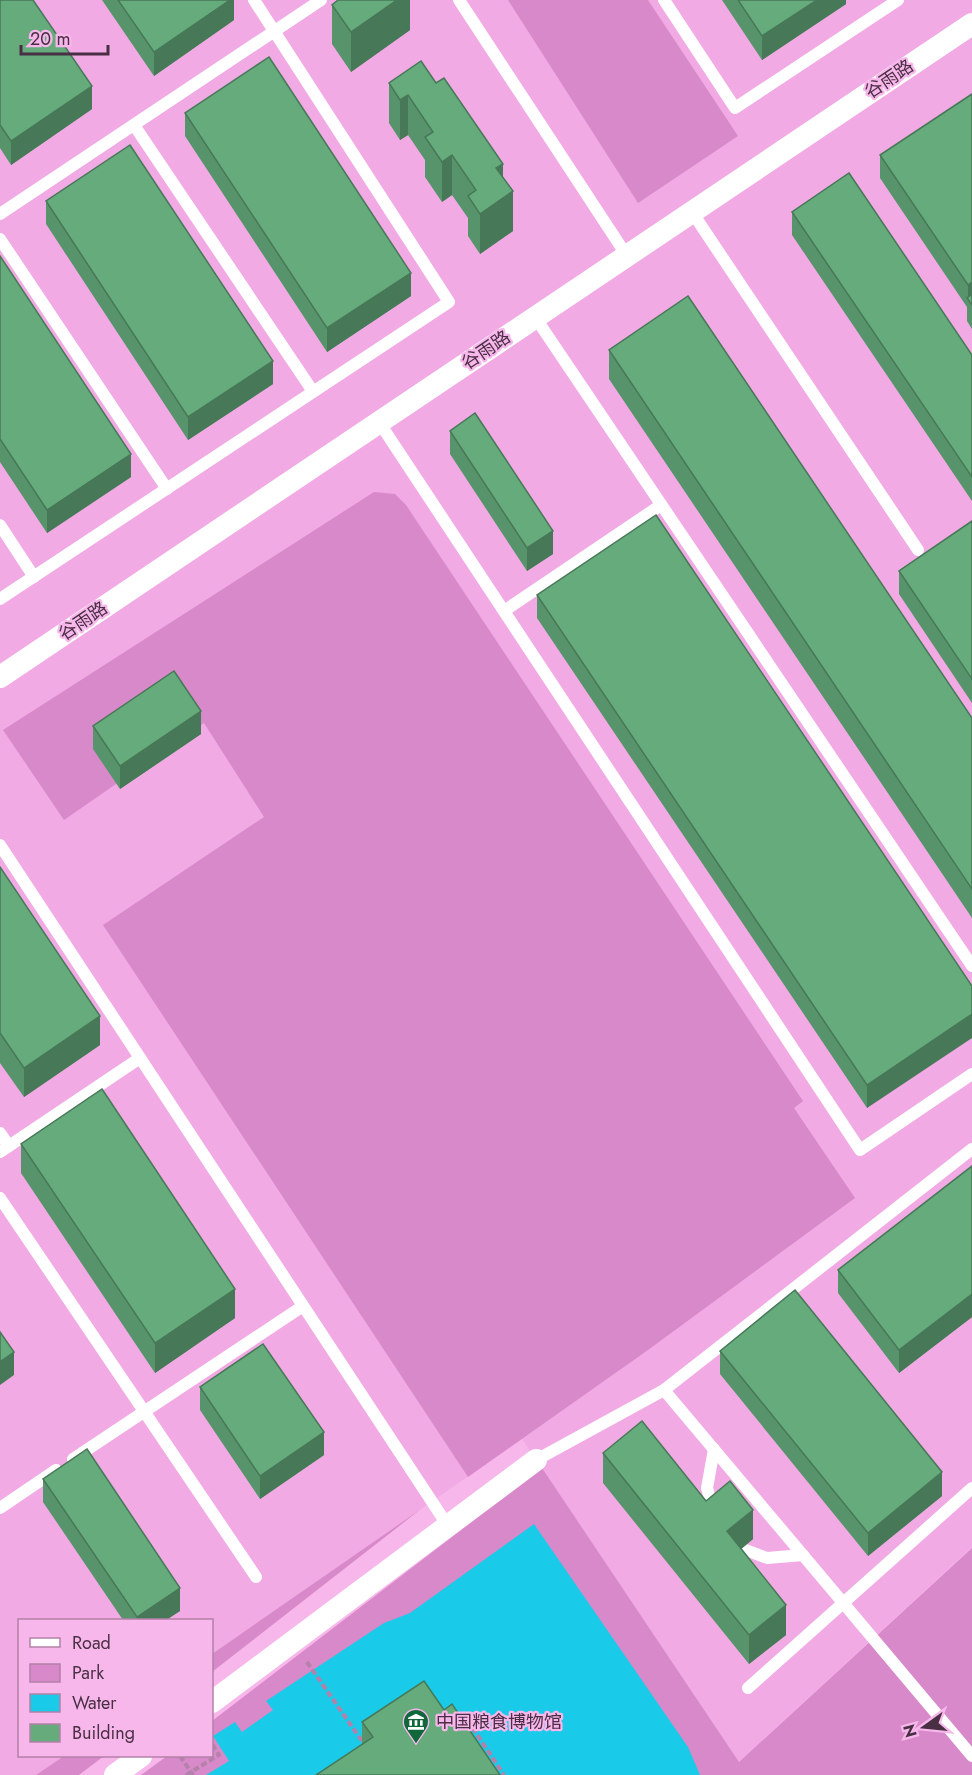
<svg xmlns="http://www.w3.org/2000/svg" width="972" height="1775" viewBox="0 0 972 1775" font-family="Jost,'Noto Sans SC',sans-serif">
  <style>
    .built { fill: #f1aae3 }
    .green { fill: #d889c9 }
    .water { fill: #19cbe9 }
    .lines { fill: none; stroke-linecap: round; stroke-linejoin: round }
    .path { stroke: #b381a9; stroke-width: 4; stroke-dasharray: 6 3; stroke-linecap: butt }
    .lane { stroke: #fff; stroke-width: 12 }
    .street { stroke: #fff; stroke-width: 22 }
    .wall { fill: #57936b }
    .shaded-wall { fill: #477857 }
    .building { fill: #65ab7c; stroke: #477857; stroke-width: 1.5 }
    .labels { text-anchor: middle; stroke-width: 4.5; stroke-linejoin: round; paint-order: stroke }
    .street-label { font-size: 18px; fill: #492f44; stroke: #f8b7eb }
    .poi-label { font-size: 18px; fill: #492f44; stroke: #f8b7eb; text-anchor: start }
  </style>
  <rect width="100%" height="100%" fill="#f8b7eb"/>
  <polygon class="built" points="0,0 972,0 972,1547 739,1762 522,1439 212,1654 212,1620 20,1620 20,1756 64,1756 36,1775 0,1775"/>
  <g class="green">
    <polygon points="508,0 648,0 738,136 638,203"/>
    <polygon points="374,492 395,494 406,505 803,1101 794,1108 855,1198 648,1350 468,1477 103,925 264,817 204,723 64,820 3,730"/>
    <polygon points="542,1468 739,1762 972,1548 972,1775 141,1775 167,1756 212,1756 212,1721"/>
    <polygon points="421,1509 212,1672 212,1654"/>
    <polygon points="64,1756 104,1756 79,1775 36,1775"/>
  </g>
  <polygon class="water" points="534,1524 688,1747 700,1775 206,1775 229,1761 213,1736 235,1722 242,1732 273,1710 266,1701 384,1623 410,1613"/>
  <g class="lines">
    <g class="path">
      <polyline points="307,1662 364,1744"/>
      <polyline points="461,1722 466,1718 504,1775"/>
      <polyline points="180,1756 193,1775"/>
      <polyline points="186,1775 219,1755 212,1744"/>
    </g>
    <g class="lane">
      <polyline points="459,0 627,256"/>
      <polyline points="664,0 735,108 898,0"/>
      <polyline points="134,125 312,390"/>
      <polyline points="692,212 918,550"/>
      <polyline points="0,214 321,0"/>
      <polyline points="0,239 167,489"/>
      <polyline points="535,317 972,966"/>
      <polyline points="379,422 860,1150 972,1074"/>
      <polyline points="0,525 34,577"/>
      <polyline points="0,599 449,302 254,0"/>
      <polyline points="504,611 661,505"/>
      <polyline points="0,845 448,1526"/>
      <polyline points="0,1133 9,1146"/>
      <polyline points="0,1152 140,1058"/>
      <polyline points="0,1198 256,1577"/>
      <polyline points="664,1390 972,1756"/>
      <polyline points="714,1449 707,1488 714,1512"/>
      <polyline points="73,1459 303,1306"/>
      <polyline points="536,1460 664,1390 972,1149"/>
      <polyline points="0,1508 56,1470"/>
      <polyline points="743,1549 767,1558 803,1555"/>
      <polyline points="748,1688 972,1488"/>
    </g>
    <g class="street">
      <polyline points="0,677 972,24"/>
      <polyline points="212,1702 536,1460"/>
      <polyline points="115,1775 141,1756"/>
    </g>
  </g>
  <g class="wall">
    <polygon points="0,0 92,109 11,165 0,148"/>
    <polygon points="102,0 234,0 234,20 154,76"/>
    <polygon points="410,0 410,30 351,72 332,44 332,5"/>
    <polygon points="722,0 846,0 846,4 762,60"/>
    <polygon points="389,83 436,83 513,231 480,254 468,236 468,218 452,195 442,202 425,177 425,160 408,135 400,140 389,123"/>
    <polygon points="972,94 972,329 967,321 967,307 880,178 880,155"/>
    <polygon points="185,113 411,296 327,352 185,136"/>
    <polygon points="46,201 273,384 188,440 46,224"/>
    <polygon points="792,212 972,355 972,501 792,235"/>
    <polygon points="0,256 131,477 47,533 0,462"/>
    <polygon points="609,350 972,718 972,918 609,379"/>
    <polygon points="450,431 553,554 527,571 450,454"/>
    <polygon points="972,521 972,703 899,594 899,571"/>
    <polygon points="537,595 972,986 867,1108 537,618"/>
    <polygon points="93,726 201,734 120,789 93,749"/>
    <polygon points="0,867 100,1045 24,1097 0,1063"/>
    <polygon points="21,1144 235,1318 155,1373 21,1173"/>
    <polygon points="972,1166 972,1317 899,1373 838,1293 838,1270"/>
    <polygon points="720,1351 942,1496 868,1556 720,1374"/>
    <polygon points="200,1387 324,1455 260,1499 200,1410"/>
    <polygon points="603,1453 753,1539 741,1549 786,1635 749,1664 603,1483"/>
    <polygon points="43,1479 180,1611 166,1620 123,1620 43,1502"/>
    <polygon points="444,1710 362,1744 362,1722"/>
  </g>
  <g class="shaded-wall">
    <polygon points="230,0 234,0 234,20 154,76 154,52"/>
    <polygon points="397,0 410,0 410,30 351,72 351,32"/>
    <polygon points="817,0 846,0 846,4 762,60 762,36"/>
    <polygon points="92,86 92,109 11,165 11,141"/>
    <polygon points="408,95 408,135 400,140 400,100"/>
    <polygon points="452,155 452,195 442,202 442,162"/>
    <polygon points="503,164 503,198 513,191 513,231 480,254 480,214 496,168"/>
    <polygon points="411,273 411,296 327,352 327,328"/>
    <polygon points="972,282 972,305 968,299 968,285"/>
    <polygon points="273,361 273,384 188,440 188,417"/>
    <polygon points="131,454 131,477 47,533 47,510"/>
    <polygon points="553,531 553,554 527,571 527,548"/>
    <polygon points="201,711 201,734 120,789 120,766"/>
    <polygon points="972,1014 972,1038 867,1108 867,1085"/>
    <polygon points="100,1016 100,1045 24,1097 24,1068"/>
    <polygon points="235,1289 235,1318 155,1373 155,1343"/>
    <polygon points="972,1294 972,1317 899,1373 899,1350"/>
    <polygon points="14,1352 14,1375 0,1385 0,1362"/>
    <polygon points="324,1432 324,1455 260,1499 260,1476"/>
    <polygon points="942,1472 942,1496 868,1556 868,1533"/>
    <polygon points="753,1510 753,1539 727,1561 727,1531"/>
    <polygon points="180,1588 180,1611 166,1620 137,1620 137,1617"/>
    <polygon points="786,1605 786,1635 749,1664 749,1635"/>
  </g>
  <g class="building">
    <polygon points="0,0 33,0 92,86 11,141 0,125"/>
    <polygon points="118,0 230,0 154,52"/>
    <polygon points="338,0 397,0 351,32 332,5"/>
    <polygon points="738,0 817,0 762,36"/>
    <polygon points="269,57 411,273 327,328 185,113"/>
    <polygon points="421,61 436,83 444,78 503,164 496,168 513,191 480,214 468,196 476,190 452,155 442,162 425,137 433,132 408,95 400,100 389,83"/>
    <polygon points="972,94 972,282 968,285 880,155"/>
    <polygon points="130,145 273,361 188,417 46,201"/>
    <polygon points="849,173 972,355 972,477 792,212"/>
    <polygon points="0,256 131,454 47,510 0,439"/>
    <polygon points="972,294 972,305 967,298"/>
    <polygon points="688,296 972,718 972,889 609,350"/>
    <polygon points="475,413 553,531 527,548 450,431"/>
    <polygon points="656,515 972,986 972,1014 867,1085 537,595"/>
    <polygon points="972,521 972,679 899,571"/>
    <polygon points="174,671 201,711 120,766 93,726"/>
    <polygon points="0,867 100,1016 24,1068 0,1033"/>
    <polygon points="102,1089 235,1289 155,1343 21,1144"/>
    <polygon points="972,1166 972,1294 899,1350 838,1270"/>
    <polygon points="795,1290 942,1472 868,1533 720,1351"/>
    <polygon points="0,1332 14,1352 0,1362"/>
    <polygon points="263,1344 324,1432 260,1476 200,1387"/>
    <polygon points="642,1421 706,1501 730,1481 753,1510 727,1531 786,1605 749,1635 603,1453"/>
    <polygon points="87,1449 180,1588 137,1617 43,1479"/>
    <polygon points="424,1681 444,1710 452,1704 500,1775 316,1775 373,1737 362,1722"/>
  </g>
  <defs>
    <symbol id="museum-pin" viewBox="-11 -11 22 30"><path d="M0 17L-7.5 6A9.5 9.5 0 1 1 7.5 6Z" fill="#106739" stroke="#f8b7eb"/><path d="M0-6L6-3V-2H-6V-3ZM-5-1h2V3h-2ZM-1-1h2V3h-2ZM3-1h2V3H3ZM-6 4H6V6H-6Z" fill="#fff"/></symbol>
  </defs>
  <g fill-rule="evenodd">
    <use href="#museum-pin" x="401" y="1707" width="30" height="40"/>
  </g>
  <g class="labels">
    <g class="street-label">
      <text transform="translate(889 79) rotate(-34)" y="6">谷雨路</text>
      <text transform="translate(486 350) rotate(-34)" y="6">谷雨路</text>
      <text transform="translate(83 621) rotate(-34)" y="6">谷雨路</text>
    </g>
    <g class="poi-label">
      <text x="436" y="1728">中国粮食博物馆</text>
    </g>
  </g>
  <rect x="18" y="1619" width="195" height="138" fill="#f8b7eb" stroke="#b281a8" stroke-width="1.5"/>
  <rect x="30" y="1638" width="30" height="9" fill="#ffffff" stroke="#b281a8" stroke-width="1.5"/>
  <text x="72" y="1649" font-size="18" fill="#492f44">Road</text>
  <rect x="30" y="1664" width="30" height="18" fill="#d889c9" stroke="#b281a8" stroke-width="1.5"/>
  <text x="72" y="1679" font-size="18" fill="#492f44">Park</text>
  <rect x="30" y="1694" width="30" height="18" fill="#19cbe9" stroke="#b281a8" stroke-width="1.5"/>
  <text x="72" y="1709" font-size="18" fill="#492f44">Water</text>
  <rect x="30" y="1724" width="30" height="18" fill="#65ab7c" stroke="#b281a8" stroke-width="1.5"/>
  <text x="72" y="1739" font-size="18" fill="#492f44">Building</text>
  <g transform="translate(924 1727) rotate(255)" stroke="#f8b7eb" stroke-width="4.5" paint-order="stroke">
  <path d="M0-4.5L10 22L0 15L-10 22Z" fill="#492f44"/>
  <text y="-9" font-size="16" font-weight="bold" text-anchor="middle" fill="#492f44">N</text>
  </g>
  <path d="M21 45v9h87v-9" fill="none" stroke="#492f44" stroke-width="3"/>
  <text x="30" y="45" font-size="18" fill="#492f44" stroke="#f8b7eb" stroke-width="4.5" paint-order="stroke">20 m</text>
</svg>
